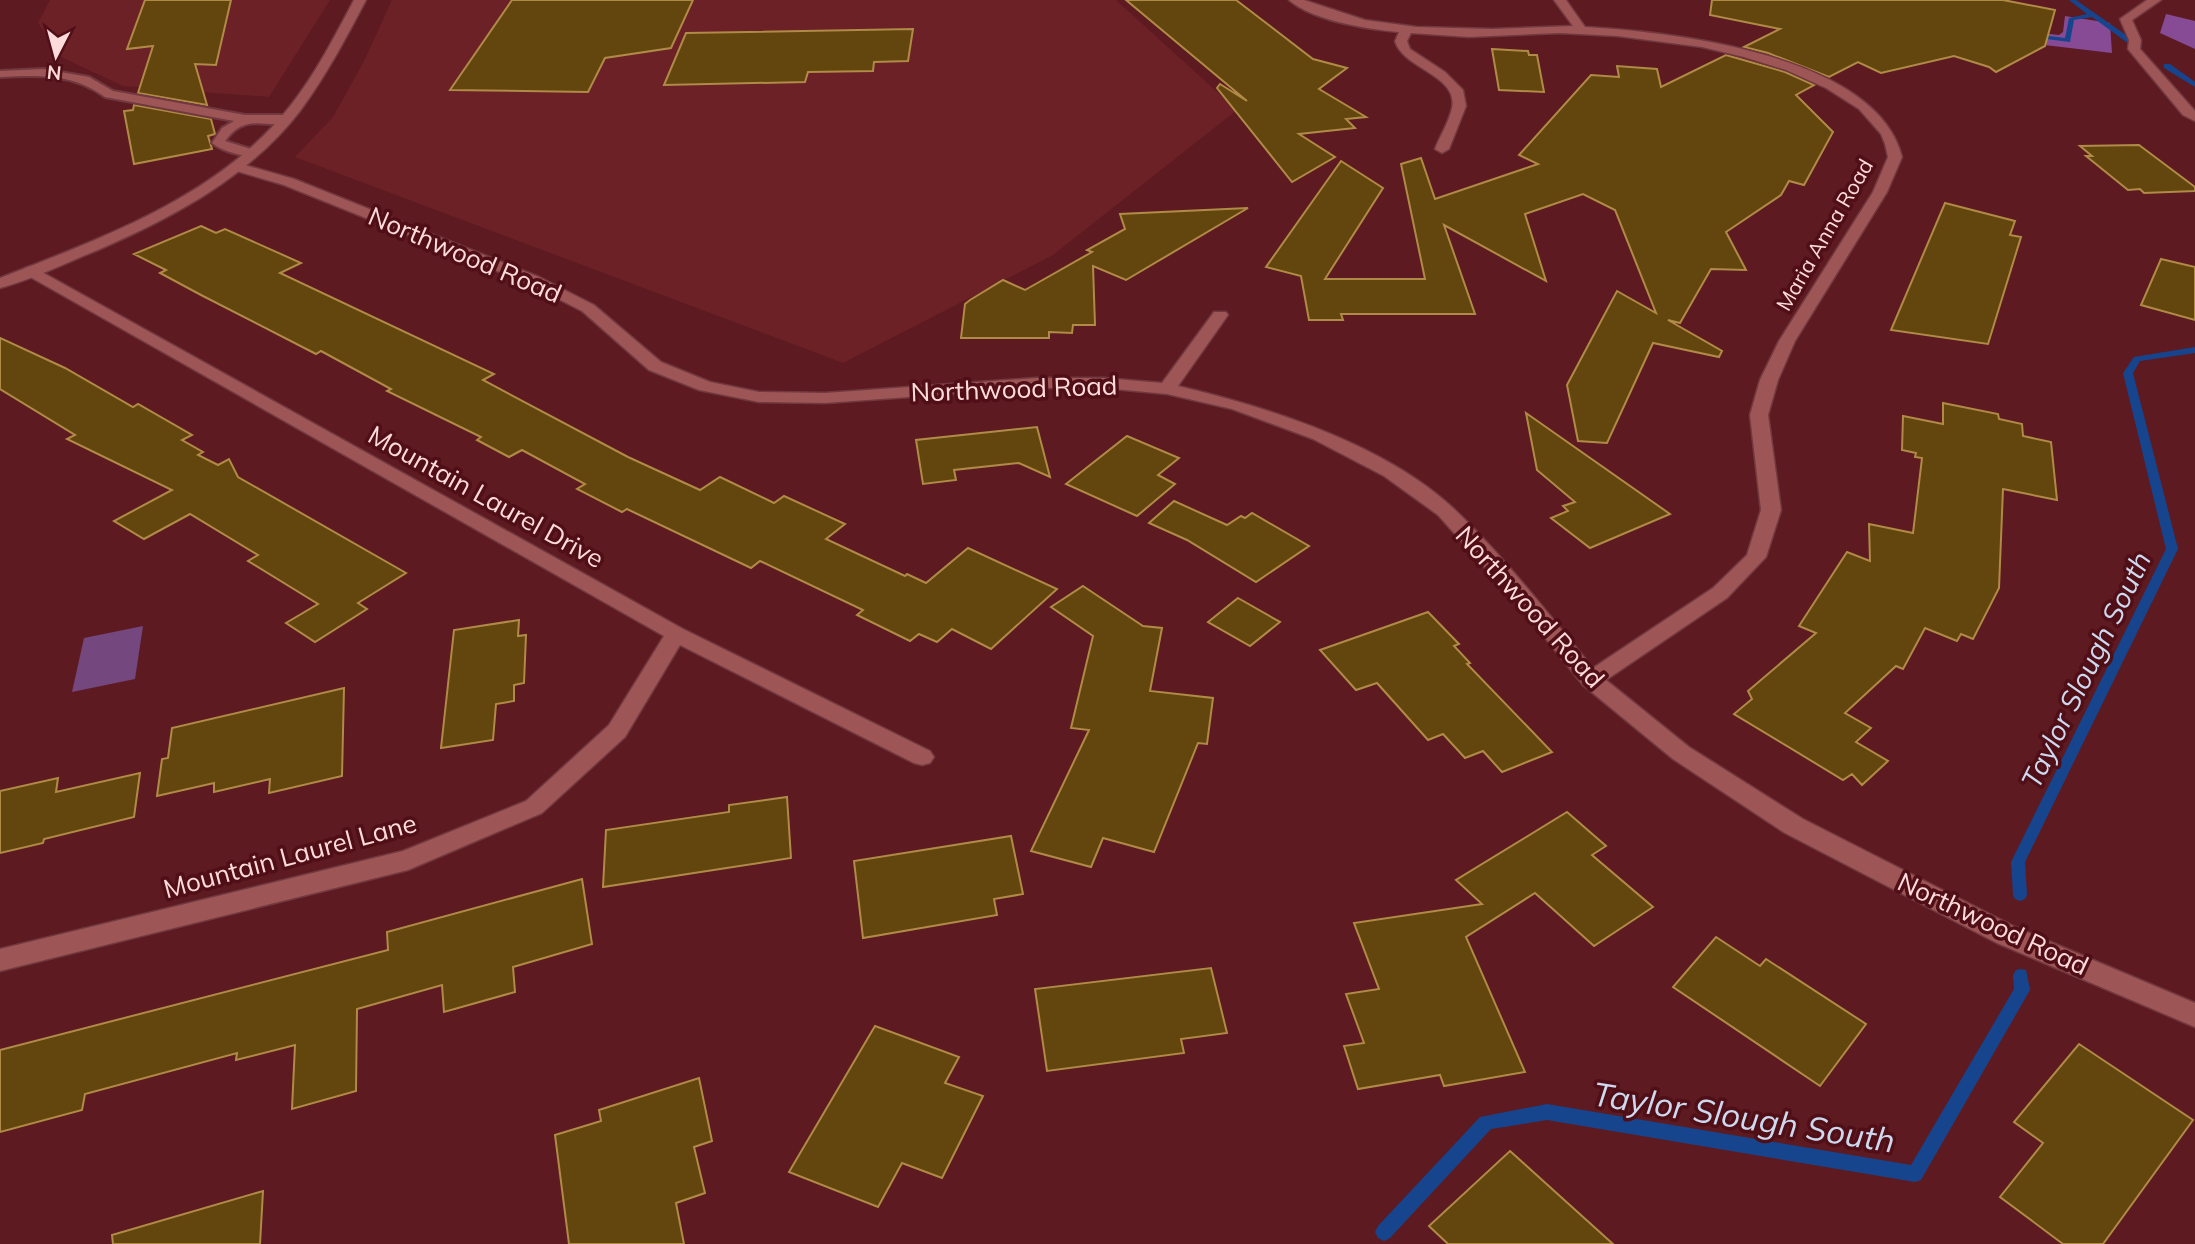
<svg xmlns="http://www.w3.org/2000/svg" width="2195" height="1244" viewBox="0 0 2195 1244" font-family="Mulish,sans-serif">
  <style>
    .built { fill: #6c2127 }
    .green { fill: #74477f }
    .forest { fill: #874a95 }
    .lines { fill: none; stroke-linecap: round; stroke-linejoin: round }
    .stream { fill: #16458e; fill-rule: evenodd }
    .building { fill: #62460d; stroke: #b08a47; stroke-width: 2 }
    .lane-casing { stroke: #71393f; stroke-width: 4 }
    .street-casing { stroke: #71393f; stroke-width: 3 }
    .secondary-casing { stroke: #71393f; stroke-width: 3 }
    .lane { fill: #9d5556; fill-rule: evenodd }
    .street { fill: #9d5556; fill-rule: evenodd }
    .secondary { fill: #9d5556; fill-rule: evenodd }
    .labels { text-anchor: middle; stroke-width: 7; stroke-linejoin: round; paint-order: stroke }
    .far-street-label { font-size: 21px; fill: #ffdcdb; stroke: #500e16 }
    .street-label { font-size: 26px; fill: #ffdcdb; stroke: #500e16 }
    .water-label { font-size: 28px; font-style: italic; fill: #ccd9ee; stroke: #500e16 }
    .near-water-label { font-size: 33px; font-style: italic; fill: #ccd9ee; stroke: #500e16 }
  </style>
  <rect width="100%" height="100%" fill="#5d1a20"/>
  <g class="built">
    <polygon points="50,0 330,0 269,97 123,86 63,58 38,23"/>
    <polygon points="392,0 1116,0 1237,110 1053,255 843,363 295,157 333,117 364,61"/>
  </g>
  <polygon class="green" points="143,626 135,679 72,692 84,638"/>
  <g class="forest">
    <polygon points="2166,14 2195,21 2195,49 2160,33"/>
    <polygon points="2065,16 2110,23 2112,53 1970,36 1988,27 2059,35 2063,32"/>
  </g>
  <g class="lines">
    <g class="stream">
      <polygon points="2069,0 2076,0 2143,47 2136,49 2092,17 2074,20 2070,42 2031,37 2030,36 2033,34 2065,38 2069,18 2087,14"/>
      <polygon points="2164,64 2170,64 2195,82 2195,87 2164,68"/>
      <polygon points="2195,347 2195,353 2140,361 2133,373 2178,549 2025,862 2027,895 2025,899 2020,901 2015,899 2013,895 2011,862 2166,549 2123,373 2134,357"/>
      <polygon points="2021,969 2026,970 2030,990 1921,1180 1915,1182 1547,1120 1491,1129 1390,1238 1384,1241 1378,1238 1375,1232 1378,1226 1480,1117 1547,1104 1911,1165 2014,989 2013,975 2016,970"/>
    </g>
  </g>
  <g class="building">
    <polygon points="145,0 231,0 216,65 195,64 207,105 138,93 153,46 127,49"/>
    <polygon points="512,0 693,0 671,48 605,58 588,92 450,90"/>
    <polygon points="1126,0 1236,0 1313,59 1347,68 1319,89 1366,117 1346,119 1355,128 1299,134 1335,157 1292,182 1217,88 1220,84 1247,101"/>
    <polygon points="1712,0 2003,0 2055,10 2045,46 1996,72 1989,67 1954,56 1881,73 1858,62 1829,77 1768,53 1744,47 1780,29 1710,15"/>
    <polygon points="913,29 908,61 874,62 873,71 808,72 805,82 664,85 686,33"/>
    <polygon points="1492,49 1528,51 1529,55 1537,55 1544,92 1499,90"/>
    <polygon points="1726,55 1785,72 1814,85 1796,95 1833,132 1804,185 1789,181 1781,195 1726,232 1746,270 1711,269 1680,323 1668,320 1722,351 1719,357 1653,343 1607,443 1578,441 1567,385 1617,291 1656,313 1615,210 1583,194 1525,214 1546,281 1444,225 1475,314 1341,314 1343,320 1309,320 1301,276 1266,267 1341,161 1383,188 1325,279 1425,279 1401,164 1421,158 1435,199 1538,164 1519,155 1591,75 1619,77 1617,66 1657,69 1661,87"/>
    <polygon points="134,105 211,119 215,134 208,136 212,149 134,164 124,111 133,110"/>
    <polygon points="2139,145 2195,187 2195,191 2144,193 2140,189 2128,190 2086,156 2092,156 2080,146"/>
    <polygon points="1945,203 2015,221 2010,235 2021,237 1988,344 1891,330"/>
    <polygon points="1248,208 1126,280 1093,266 1095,325 1073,325 1072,333 1049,332 1049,338 961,338 965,304 970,300 1003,280 1025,290 1092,252 1087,250 1125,229 1120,214"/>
    <polygon points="201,226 216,233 225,229 301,263 280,273 494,374 483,380 628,457 700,490 720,477 774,503 784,496 845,524 826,539 905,576 907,574 926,583 968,548 1057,589 991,649 952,629 937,642 919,634 910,641 857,615 863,610 760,561 751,568 627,509 622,512 577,489 585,484 522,450 509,457 477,440 481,437 387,391 391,389 321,351 316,354 201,295 160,273 166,270 134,254"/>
    <polygon points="2161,259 2195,267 2195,320 2141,305"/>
    <polygon points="0,338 65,368 133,407 138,404 192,435 182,440 203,452 198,455 218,465 229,459 238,477 406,573 358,603 367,609 315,642 286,623 318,604 248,561 258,555 190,514 144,539 114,521 172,490 67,439 75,435 0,389"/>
    <polygon points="1943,403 1998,414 1999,419 2022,424 2023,436 2051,442 2057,500 2003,489 1999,588 1973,639 1961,634 1957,641 1925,628 1903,669 1896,666 1845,713 1871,728 1856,742 1888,761 1862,785 1852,774 1843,780 1734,714 1752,699 1748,691 1816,633 1799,626 1847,552 1870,561 1869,524 1913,533 1922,458 1915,457 1916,453 1902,450 1903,416 1943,424"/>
    <polygon points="1526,413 1670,514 1590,548 1551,518 1568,511 1563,506 1575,502 1537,470"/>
    <polygon points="1037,427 1050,477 1019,463 954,470 956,480 923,484 916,440"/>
    <polygon points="1127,436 1179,458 1158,475 1175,484 1137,516 1066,484"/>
    <polygon points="1174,501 1227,525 1241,516 1245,518 1252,513 1309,546 1256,582 1187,540 1149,523"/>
    <polygon points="1083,586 1143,626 1162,628 1150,691 1213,698 1207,744 1198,743 1154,852 1103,838 1091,867 1031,851 1089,730 1071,728 1093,636 1051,607"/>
    <polygon points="1238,598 1280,622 1250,646 1208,622"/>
    <polygon points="1428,612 1459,644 1454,646 1470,663 1467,664 1552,752 1502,772 1483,751 1465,758 1443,734 1428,740 1377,683 1356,690 1320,650"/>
    <polygon points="519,620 518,636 526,635 524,683 514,685 514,701 496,704 493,740 441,748 454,630"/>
    <polygon points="344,688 342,776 269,793 270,779 214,792 214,783 157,796 162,759 168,758 172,728"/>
    <polygon points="140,773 134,817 44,839 43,843 0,853 0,791 58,778 56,792"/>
    <polygon points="787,797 791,858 603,887 606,830 729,812 729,805"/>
    <polygon points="1567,812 1606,846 1592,855 1653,907 1594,946 1535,893 1466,937 1525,1072 1444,1086 1440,1075 1358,1089 1344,1046 1364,1043 1346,994 1379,989 1354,923 1482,904 1456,880"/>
    <polygon points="1011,836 1023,894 994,899 997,915 863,938 854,861"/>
    <polygon points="582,879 592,944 513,967 515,992 444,1012 442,985 357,1009 356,1091 292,1109 295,1045 236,1060 237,1053 85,1094 82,1110 0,1132 0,1050 388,950 387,932"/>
    <polygon points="1716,937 1760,966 1766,959 1866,1024 1820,1086 1673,987"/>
    <polygon points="1211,968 1227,1033 1181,1039 1184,1053 1047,1071 1035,989"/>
    <polygon points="875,1026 959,1057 945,1083 983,1096 942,1178 902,1163 878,1207 789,1172"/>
    <polygon points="2079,1044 2193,1120 2103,1244 2063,1244 2000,1197 2043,1143 2014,1122"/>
    <polygon points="699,1078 712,1141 694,1147 705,1193 676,1203 684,1244 569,1244 555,1135 601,1121 599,1110"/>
    <polygon points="1510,1151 1613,1244 1448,1244 1429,1226"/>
    <polygon points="263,1191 260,1244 113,1244 112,1235"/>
  </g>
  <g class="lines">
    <defs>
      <path id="lane" d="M43 69 89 77 113 91 245 115H287L293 119C273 134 248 108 225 141L261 152C250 161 222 151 212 143L222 128 234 121 105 97C73 73 38 75 0 77V71Z"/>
      <g id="street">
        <path d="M1289 0H1304L1365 20 1417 27 1492 29 1573 26 1554 0H1566L1585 27C1673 32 1877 55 1902 157L1887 192 1795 341 1778 380 1768 415 1781 510 1766 557 1727 598 1606 680 1689 747 1803 819 2015 927 2195 1003V1027L1997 943 1785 833 1673 759 1583 685 1521 608 1438 515 1384 476 1313 439 1232 409 1167 394 1104 388H1036L825 403 759 402 699 390 649 370 582 311 527 283 284 185 233 170 231 167 238 163 294 179 539 277 594 305 661 362 710 382 759 392 825 393 1036 378H1104L1162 383 1214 312H1226L1228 315 1178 386C1267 407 1384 444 1453 508 1503 555 1549 615 1593 668L1713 588 1747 555 1761 510 1750 415 1760 380 1779 341 1873 192 1888 157 1885 144 1881 134 1859 109 1826 88 1786 70 1744 57 1702 47 1617 36 1560 33 1469 37 1411 33 1407 41 1410 49 1445 72 1463 90 1466 106 1449 149 1442 153 1435 149C1440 136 1449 122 1452 108 1459 75 1403 69 1395 41L1399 32C1368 29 1313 21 1289 0Z"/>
        <polygon points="31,266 683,629 930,751 934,757 930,763 922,765 914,763 680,645 625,737 542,813 408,870 0,971 0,949 403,851 526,801 609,725 664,636 25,274 23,271 25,268"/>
      </g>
      <g id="secondary">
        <path d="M354 0H366C346 38 326 76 300 111 250 176 174 217 100 249 68 262 34 279 0 288V278C104 237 220 196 291 105 316 73 335 36 354 0Z"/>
        <polygon points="2147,0 2161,0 2132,20 2141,40 2140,49 2195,111 2195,121 2183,115 2128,49 2129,40 2120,19"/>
      </g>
    </defs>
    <use href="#lane" class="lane-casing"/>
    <use href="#street" class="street-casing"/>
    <use href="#secondary" class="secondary-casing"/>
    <use href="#lane" class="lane"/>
    <use href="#street" class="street"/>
    <use href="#secondary" class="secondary"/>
  </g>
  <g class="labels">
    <g class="far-street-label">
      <text transform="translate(1825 235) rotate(-60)" y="7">Maria Anna Road</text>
    </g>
    <g class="street-label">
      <text transform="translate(465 255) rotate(23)" y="9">Northwood Road</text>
      <text transform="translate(1014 389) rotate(-2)" y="9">Northwood Road</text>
      <text transform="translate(486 497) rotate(29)" y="9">Mountain Laurel Drive</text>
      <text transform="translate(1530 607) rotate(48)" y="9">Northwood Road</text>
      <text transform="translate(290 856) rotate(-15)" y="9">Mountain Laurel Lane</text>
      <text transform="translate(1993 924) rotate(25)" y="9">Northwood Road</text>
    </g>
    <g class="water-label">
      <text transform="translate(2086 670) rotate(-64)" y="10">Taylor Slough South</text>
    </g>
    <g class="near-water-label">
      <text transform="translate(1744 1117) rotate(9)" y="12">Taylor Slough South</text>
    </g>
  </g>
  <g transform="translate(56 56) rotate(186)" stroke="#500e16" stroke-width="5" paint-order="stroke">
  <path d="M0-5L12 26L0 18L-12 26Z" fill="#ffdcdb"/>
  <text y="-10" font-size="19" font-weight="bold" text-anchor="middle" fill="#ffdcdb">N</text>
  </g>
</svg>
